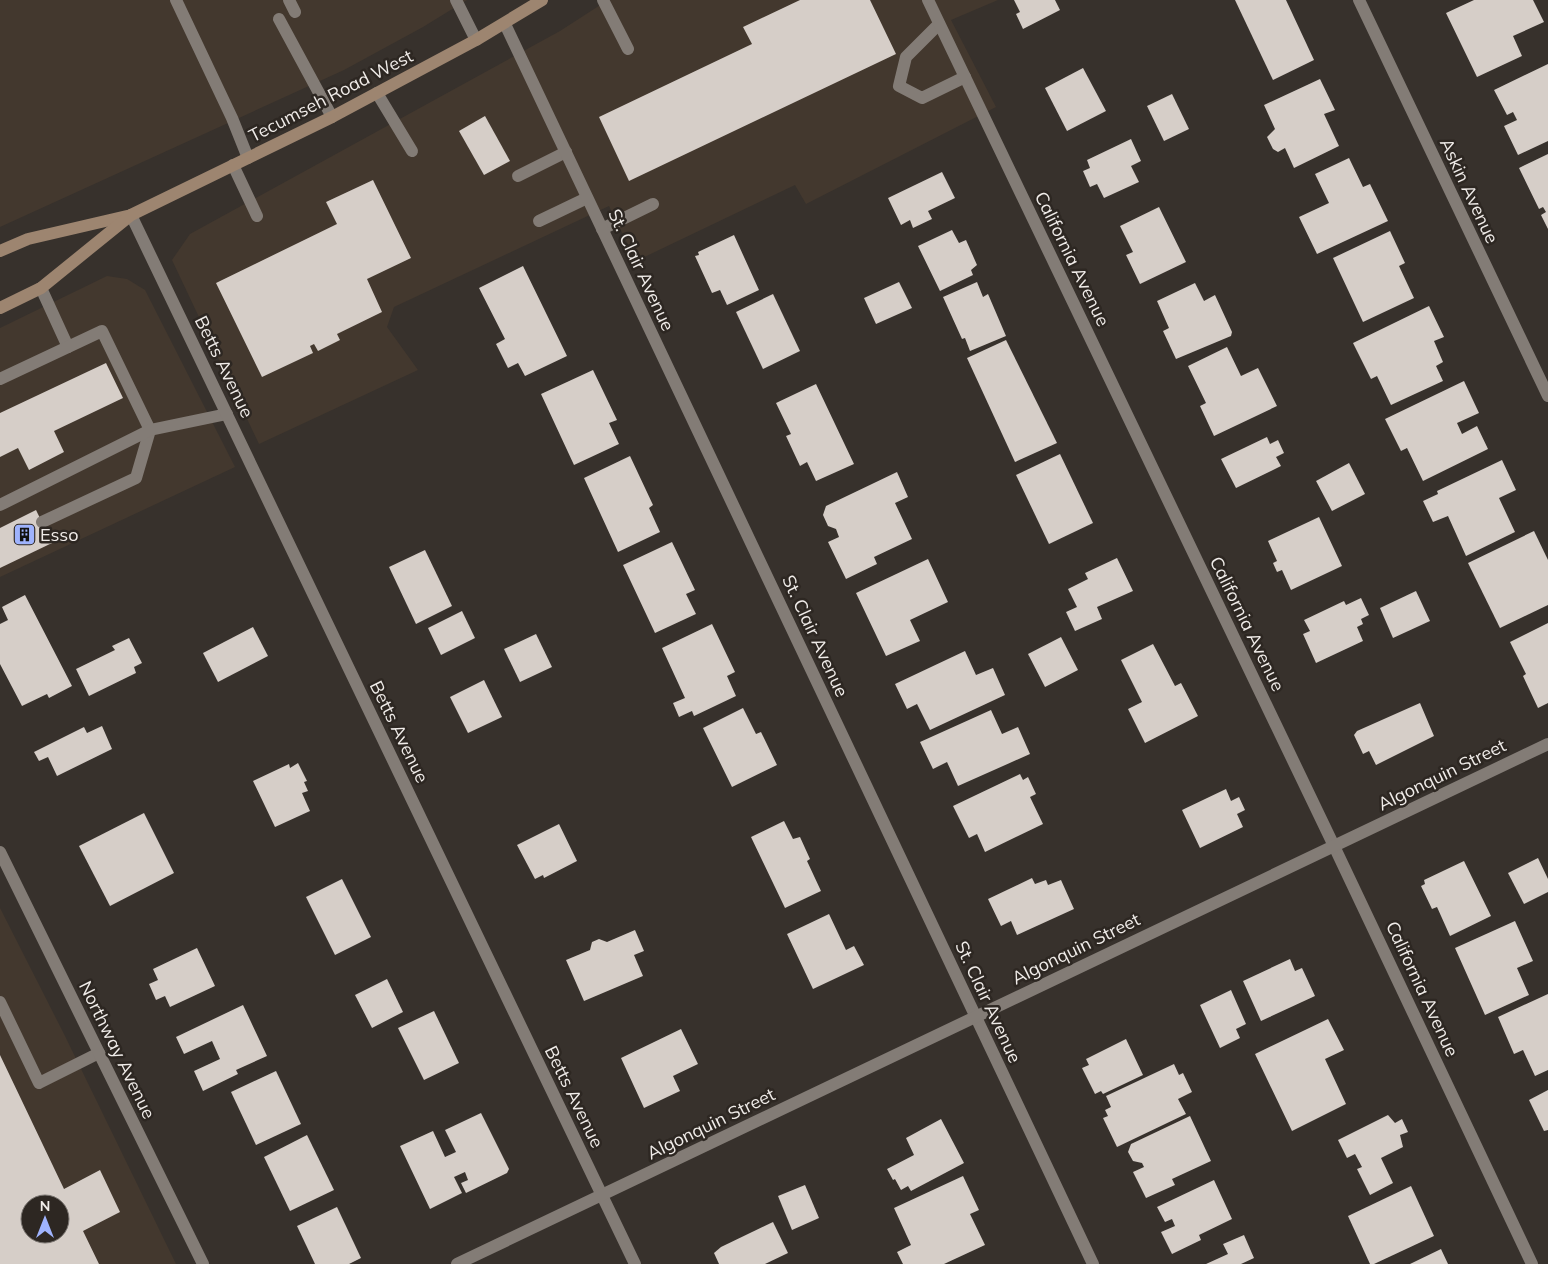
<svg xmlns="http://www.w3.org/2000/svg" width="1548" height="1264" viewBox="0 0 1548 1264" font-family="Mulish,sans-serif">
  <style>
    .built { fill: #43382e; fill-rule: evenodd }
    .building { fill: #d6cec8; fill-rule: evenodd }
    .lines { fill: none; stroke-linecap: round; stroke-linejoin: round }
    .service { stroke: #837c76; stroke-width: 12 }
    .minor { stroke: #837c76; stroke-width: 12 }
    .secondary { stroke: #9d8570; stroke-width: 12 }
    .labels { text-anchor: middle; stroke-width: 5; stroke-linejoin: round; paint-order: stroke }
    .street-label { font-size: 18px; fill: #f0ece9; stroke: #2d2722 }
    .poi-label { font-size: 18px; fill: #f0ece9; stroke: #2d2722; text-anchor: start }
  </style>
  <rect width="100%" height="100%" fill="#37312c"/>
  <g class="built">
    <polygon points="0,0 467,0 423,27 344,70 0,227"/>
    <polygon points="608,0 998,0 951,20 996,107 806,204 795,185 636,261 609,206 394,307 387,327 418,370 259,444 172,260 190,234 560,31"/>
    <polygon points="107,276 127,279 145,290 235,467 0,577 0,328"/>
    <path d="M0 908 64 1034 176 1264H0ZM30 1204H60V1234H30Z"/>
  </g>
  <g class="building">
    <polygon points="800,0 870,0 896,54 629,181 599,117 752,44 743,27"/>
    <polygon points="1014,0 1055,0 1060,10 1023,29 1016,14 1020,12"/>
    <polygon points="1235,0 1286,0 1314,60 1273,80"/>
    <polygon points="1474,0 1533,0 1544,22 1513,36 1522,56 1477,77 1446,13"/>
    <polygon points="1548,64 1548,141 1518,155 1504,126 1517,120 1513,112 1507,115 1494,90"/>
    <polygon points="1083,68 1106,111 1067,131 1045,88"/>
    <polygon points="1320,79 1335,110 1324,114 1339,146 1294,168 1285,148 1278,152 1273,149 1267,137 1275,129 1264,105"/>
    <polygon points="1172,94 1189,129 1164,141 1147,106"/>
    <polygon points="485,116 510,161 484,175 459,131"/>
    <polygon points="1131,139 1141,161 1131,166 1139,182 1104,198 1097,184 1090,187 1083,171 1090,168 1087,160"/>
    <polygon points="1548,154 1548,229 1541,215 1546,212 1543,207 1539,209 1519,168"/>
    <polygon points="1349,158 1363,187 1370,184 1388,221 1317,254 1299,217 1329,203 1315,174"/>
    <polygon points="942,172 955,198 928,211 932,219 913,228 910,220 901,225 888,198"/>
    <polygon points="373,180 411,258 367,279 382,312 337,334 340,340 318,351 314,344 310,346 313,353 262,377 216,283 337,224 326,202"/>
    <polygon points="1159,207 1186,262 1140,284 1126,255 1133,252 1120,226"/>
    <polygon points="952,230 959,243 966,240 977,265 971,270 973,275 940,291 918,246"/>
    <polygon points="1390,231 1405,263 1399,266 1414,298 1363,322 1333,258"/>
    <polygon points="734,235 759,290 727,305 720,290 712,293 695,256 699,255 698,252"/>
    <polygon points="523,266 567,356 525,376 518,363 508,368 496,344 505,339 479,288"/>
    <polygon points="899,282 912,308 876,324 864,298"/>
    <polygon points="977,282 983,297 988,294 1006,336 970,351 965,338 962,339 943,297"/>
    <polygon points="1195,283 1204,301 1215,295 1232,332 1231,336 1176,359 1163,331 1169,328 1157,301"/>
    <polygon points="773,294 800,351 763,369 736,312"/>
    <polygon points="1429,306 1444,337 1434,341 1443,362 1436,366 1443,381 1391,405 1377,376 1371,379 1353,343"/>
    <polygon points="1006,340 1057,443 1015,462 967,358"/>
    <polygon points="1227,347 1241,376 1258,368 1277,406 1214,436 1200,406 1206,403 1188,366"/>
    <polygon points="106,363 123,398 54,431 64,452 29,470 18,448 0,457 0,413"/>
    <polygon points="593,370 617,420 609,423 619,444 574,465 541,394"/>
    <polygon points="1464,381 1479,413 1457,423 1462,434 1477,426 1488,449 1423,481 1407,448 1401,451 1385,419"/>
    <polygon points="816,384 854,464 816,481 807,462 800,466 786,436 791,434 776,403"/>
    <polygon points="1267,437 1270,444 1278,440 1284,453 1276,457 1281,466 1236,488 1221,459"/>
    <polygon points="1060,454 1093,523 1049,544 1016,475"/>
    <polygon points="630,456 653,505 649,508 660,532 618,552 584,478"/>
    <polygon points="1502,460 1516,490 1499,498 1515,532 1466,556 1448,516 1433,522 1423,501 1438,494 1437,491"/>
    <polygon points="1349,463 1365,494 1332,511 1316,481"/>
    <polygon points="897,472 908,497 895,503 912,539 874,557 877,564 846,579 828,542 839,537 836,529 828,526 823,515 826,506"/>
    <polygon points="36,510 52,543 0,568 0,528"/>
    <polygon points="1319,517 1342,566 1291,590 1282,570 1277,572 1273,563 1277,561 1268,541"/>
    <polygon points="1534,531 1548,560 1548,605 1500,628 1468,563"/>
    <polygon points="672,542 695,590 686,594 696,614 655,633 623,565"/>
    <polygon points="425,550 452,606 416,624 389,567"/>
    <polygon points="1117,558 1133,591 1097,607 1102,619 1075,631 1066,612 1077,607 1068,589 1088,579 1085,573"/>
    <polygon points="928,559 948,602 910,620 920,641 886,656 856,593"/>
    <polygon points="1416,591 1430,621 1393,638 1380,608"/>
    <polygon points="25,595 72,686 49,698 47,694 22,706 0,664 0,624 8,620 2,607"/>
    <polygon points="1361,598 1369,615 1361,619 1363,624 1357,627 1363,641 1316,663 1303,634 1310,631 1304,620 1344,601 1346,605"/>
    <polygon points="462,611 475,638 441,655 428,628"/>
    <polygon points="1548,623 1548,703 1538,708 1523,676 1526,674 1510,642"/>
    <polygon points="712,624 735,672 727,676 736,696 694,716 692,711 679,717 673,703 685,698 662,648"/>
    <polygon points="253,627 268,656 218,682 203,653"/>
    <polygon points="536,634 552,667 520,682 504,649"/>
    <polygon points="1061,637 1078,670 1045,687 1028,654"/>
    <polygon points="129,638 142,663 134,667 136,673 89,696 76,669 115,650 112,646"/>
    <polygon points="1153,644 1175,686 1181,683 1198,716 1145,743 1128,709 1142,702 1121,660"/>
    <polygon points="965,651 976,675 993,668 1005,695 930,730 917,704 907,709 895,684"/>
    <polygon points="484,680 502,717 468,733 450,697"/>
    <polygon points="1420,703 1434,736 1376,765 1369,751 1363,754 1354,735 1357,731"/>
    <polygon points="743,708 756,734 761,732 777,765 732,787 703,728"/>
    <polygon points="991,710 1002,734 1018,727 1030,754 958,786 947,762 933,769 920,742"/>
    <polygon points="102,726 112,749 57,776 48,757 39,761 34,752 84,727 87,733"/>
    <polygon points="298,763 307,781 304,782 308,791 302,793 310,811 275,827 253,781 289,764 290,768"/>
    <polygon points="1020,774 1023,780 1028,777 1036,794 1030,797 1043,824 985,852 977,834 969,838 953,806"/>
    <polygon points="1226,789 1231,801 1239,797 1245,810 1237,814 1243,827 1200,848 1182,810"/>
    <polygon points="144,813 174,873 110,906 79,846"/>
    <polygon points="784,821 793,839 800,837 810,859 807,861 821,891 785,908 751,837"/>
    <polygon points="559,824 577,861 544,878 543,875 535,879 517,845"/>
    <polygon points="1538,858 1548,879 1548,892 1524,904 1508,873"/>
    <polygon points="1464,861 1491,916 1450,936 1437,907 1432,909 1421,886 1425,884 1424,880"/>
    <polygon points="1032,878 1035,884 1046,880 1048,885 1061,880 1074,909 1017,935 1011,921 1001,926 988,899"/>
    <polygon points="342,879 371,937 335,955 306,897"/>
    <polygon points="829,914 846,950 854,946 864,965 813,989 787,934"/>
    <polygon points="1515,921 1533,961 1517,968 1529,995 1485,1015 1455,948"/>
    <polygon points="635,930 644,951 634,955 643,976 584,1001 566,960 590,950 592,942 599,939 607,942"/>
    <polygon points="197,948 215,986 170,1007 165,996 156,1000 149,984 158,980 153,969"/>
    <polygon points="1290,959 1295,971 1302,968 1315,996 1261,1021 1243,981"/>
    <polygon points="387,979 403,1012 372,1028 355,995"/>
    <polygon points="1231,990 1246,1024 1236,1029 1240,1038 1220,1048 1200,1005"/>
    <polygon points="1548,994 1548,1070 1535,1076 1523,1050 1514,1054 1498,1017"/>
    <polygon points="243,1005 267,1056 236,1070 238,1074 203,1091 194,1071 220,1059 212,1041 184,1054 176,1037"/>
    <polygon points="434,1011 459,1063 424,1080 398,1028"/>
    <polygon points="1328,1019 1344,1050 1325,1059 1346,1104 1292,1131 1255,1054"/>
    <polygon points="681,1029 698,1064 673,1076 680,1091 644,1108 621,1058"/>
    <polygon points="1126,1039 1143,1075 1103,1094 1101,1091 1095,1094 1082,1068 1089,1065 1086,1059"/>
    <path d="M0 1055 64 1189 100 1170 120 1212 83 1231 99 1264H0ZM30 1204H60V1234H30Z"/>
    <polygon points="1174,1064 1179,1075 1183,1073 1192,1092 1178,1099 1186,1114 1117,1147 1103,1118 1108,1116 1105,1110 1111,1107 1106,1096"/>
    <polygon points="276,1071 301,1124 256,1145 231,1092"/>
    <polygon points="1548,1090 1548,1130 1544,1131 1529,1100"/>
    <polygon points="481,1113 509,1169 507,1173 466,1193 461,1183 468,1180 465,1172 454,1177 462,1193 430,1209 400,1146 433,1131 445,1157 456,1152 445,1130"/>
    <polygon points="1388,1115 1395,1123 1402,1119 1408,1132 1400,1135 1403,1147 1381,1158 1393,1183 1370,1195 1357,1169 1362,1167 1355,1154 1347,1158 1338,1140"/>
    <polygon points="1190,1116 1211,1161 1172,1179 1175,1185 1146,1198 1133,1172 1144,1167 1142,1163 1133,1161 1128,1152 1131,1144"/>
    <polygon points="941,1119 964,1163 911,1191 908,1186 901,1190 895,1179 893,1180 887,1169 914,1155 906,1138"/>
    <polygon points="307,1135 334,1190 290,1211 264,1157"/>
    <polygon points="963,1176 979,1210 970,1214 985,1245 944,1264 903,1264 897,1252 911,1245 894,1208"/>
    <polygon points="1214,1180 1232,1219 1199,1235 1201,1240 1172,1254 1161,1232 1175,1226 1172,1219 1165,1222 1157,1207"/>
    <polygon points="805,1185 819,1218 792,1230 778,1196"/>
    <polygon points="1411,1186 1434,1236 1374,1264 1370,1264 1348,1216"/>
    <polygon points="337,1207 361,1258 349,1264 315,1264 297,1226"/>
    <polygon points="773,1222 788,1253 765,1264 719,1264 714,1253 721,1247"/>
    <polygon points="1244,1235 1254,1258 1241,1264 1206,1264 1228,1254 1223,1244"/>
    <polygon points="1441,1249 1448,1264 1410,1264"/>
  </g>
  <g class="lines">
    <g class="service">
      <polyline points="176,0 232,118 248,158"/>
      <polyline points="289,0 295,12"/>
      <polyline points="456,0 476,40"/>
      <polyline points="603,0 628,49"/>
      <polyline points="279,19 332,117"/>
      <polyline points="939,24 906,57 899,86 922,98 965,77"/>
      <polyline points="377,93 412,151"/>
      <polyline points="233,165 257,216"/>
      <polyline points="518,176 566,152"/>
      <polyline points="539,221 587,198"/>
      <polyline points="602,229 653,204"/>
      <polyline points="41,288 68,347"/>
      <polyline points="0,379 102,331 150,430 136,478 42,522"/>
      <polyline points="0,505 150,430 227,414"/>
      <polyline points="0,1002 39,1083 99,1053"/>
    </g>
    <g class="minor">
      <polyline points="928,0 1334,846 1532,1264"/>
      <polyline points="1359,0 1548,396"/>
      <polyline points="505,24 1093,1264"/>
      <polyline points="131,215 635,1264"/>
      <polyline points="0,852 203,1264"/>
      <polyline points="457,1264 1548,744"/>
    </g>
    <g class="secondary">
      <polyline points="0,251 28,239 127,216"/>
      <polyline points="0,308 41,288 131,215 332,117 476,40 542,0"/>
    </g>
  </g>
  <defs>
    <symbol id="building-square" viewBox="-11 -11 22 22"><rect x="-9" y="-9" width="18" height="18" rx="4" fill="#9fb3fd" stroke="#2d2722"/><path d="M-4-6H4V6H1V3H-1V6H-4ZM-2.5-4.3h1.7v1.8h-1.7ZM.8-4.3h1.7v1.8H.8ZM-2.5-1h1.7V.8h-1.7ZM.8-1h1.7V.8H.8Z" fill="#111"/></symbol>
  </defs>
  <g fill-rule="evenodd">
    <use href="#building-square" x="12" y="522" width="25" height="25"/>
  </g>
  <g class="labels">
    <g class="street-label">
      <text transform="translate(331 96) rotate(-27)" y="6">Tecumseh Road West</text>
      <text transform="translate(1469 191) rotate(65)" y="6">Askin Avenue</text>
      <text transform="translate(1072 259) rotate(64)" y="6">California Avenue</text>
      <text transform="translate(641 270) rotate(65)" y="6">St. Clair Avenue</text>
      <text transform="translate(224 367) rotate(64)" y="6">Betts Avenue</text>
      <text transform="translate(1247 624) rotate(64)" y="6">California Avenue</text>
      <text transform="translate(815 636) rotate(65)" y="6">St. Clair Avenue</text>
      <text transform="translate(399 732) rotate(64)" y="6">Betts Avenue</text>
      <text transform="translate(1442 775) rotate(-26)" y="6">Algonquin Street</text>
      <text transform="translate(1076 949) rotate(-26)" y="6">Algonquin Street</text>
      <text transform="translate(1422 989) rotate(65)" y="6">California Avenue</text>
      <text transform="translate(988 1002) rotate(65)" y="6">St. Clair Avenue</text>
      <text transform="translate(117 1050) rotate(64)" y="6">Northway Avenue</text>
      <text transform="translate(574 1097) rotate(64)" y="6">Betts Avenue</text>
      <text transform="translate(711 1124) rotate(-26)" y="6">Algonquin Street</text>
    </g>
    <g class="poi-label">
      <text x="40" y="541">Esso</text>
    </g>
  </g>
  <g transform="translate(45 1219)"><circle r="24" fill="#2d2722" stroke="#7b7672"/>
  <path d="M0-4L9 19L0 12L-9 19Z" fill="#9fb3fd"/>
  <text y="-8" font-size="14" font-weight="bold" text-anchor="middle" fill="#f0ece9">N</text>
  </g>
</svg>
